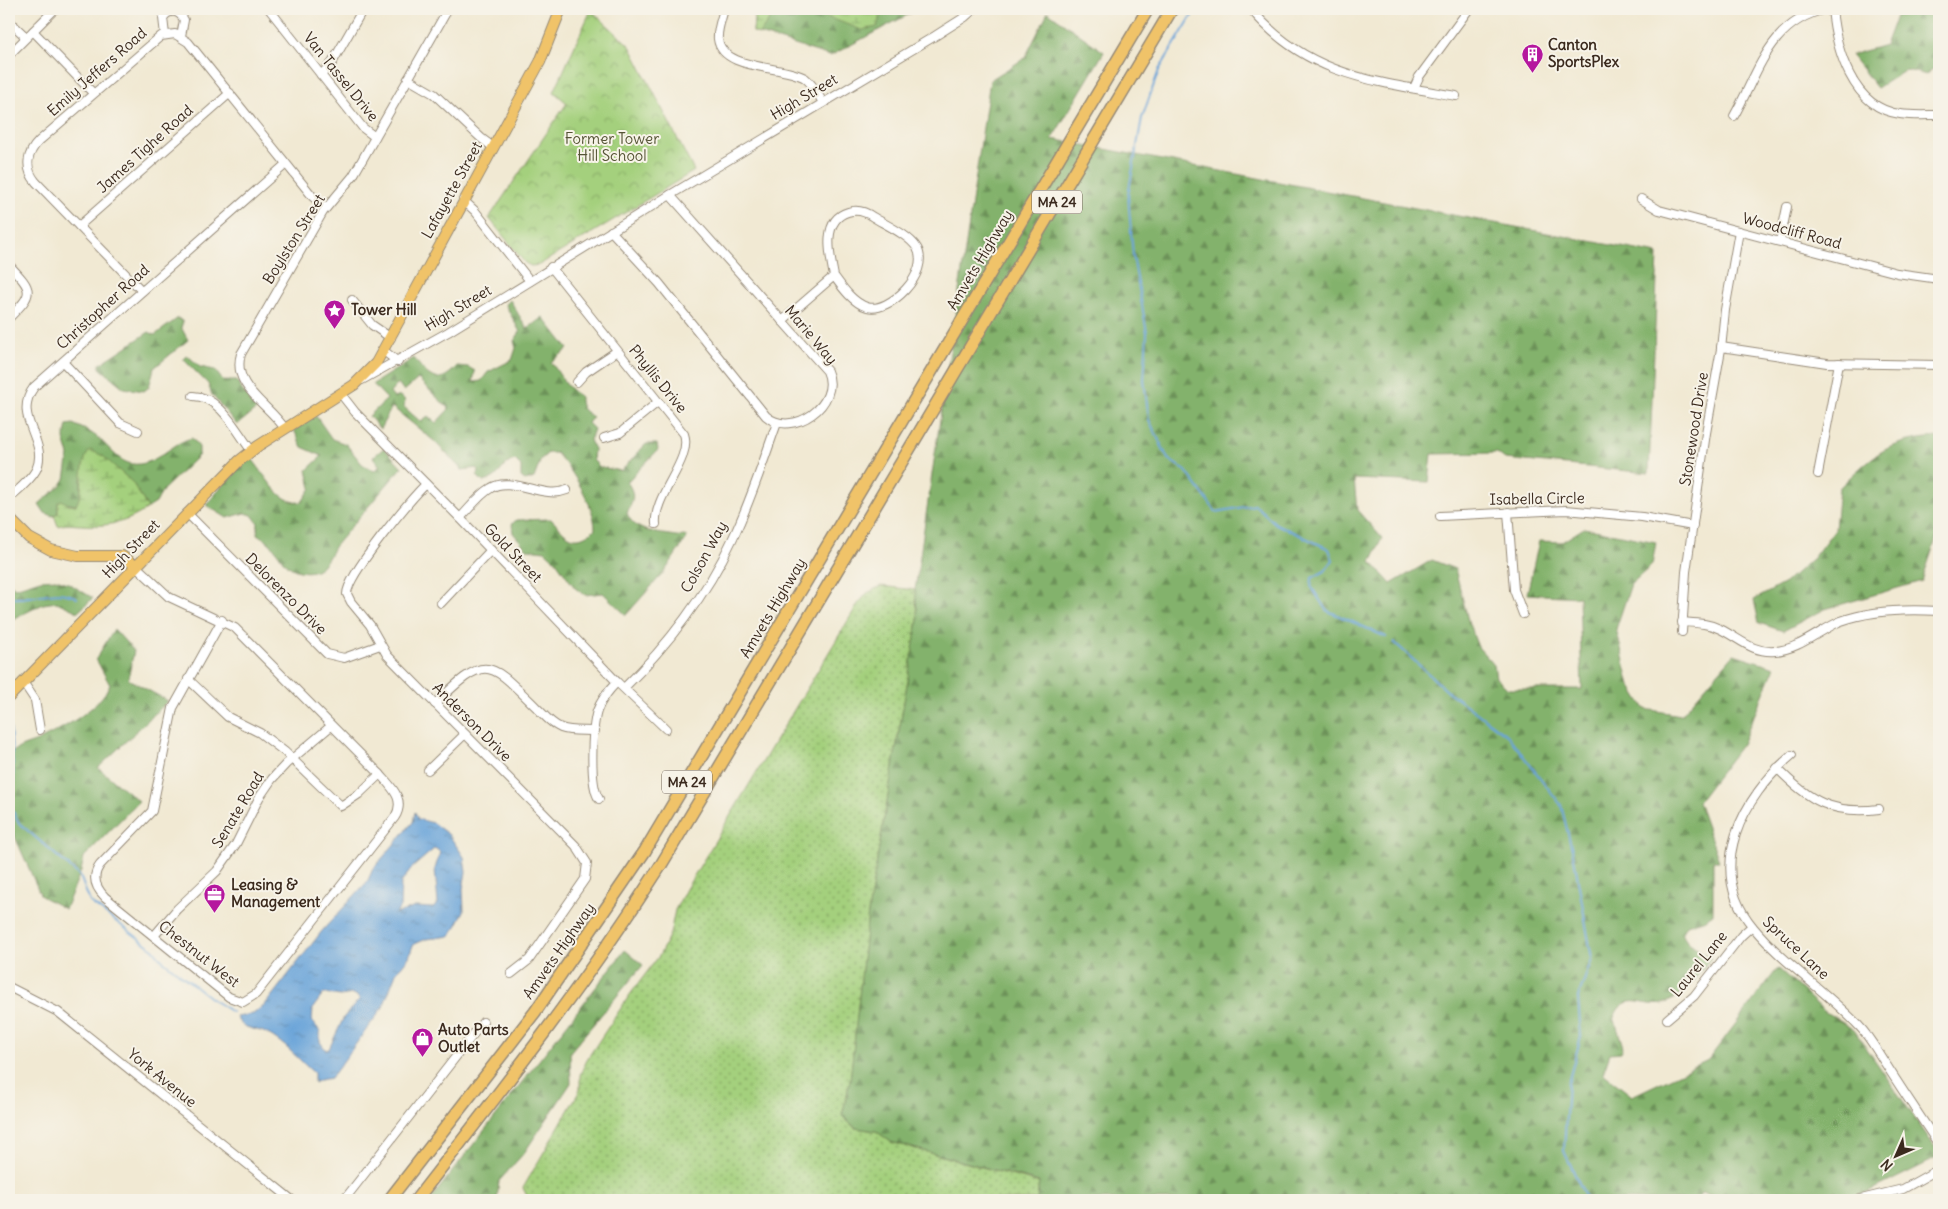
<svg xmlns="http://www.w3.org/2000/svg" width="1948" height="1209" viewBox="0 0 1948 1209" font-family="Delius,sans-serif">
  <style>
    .grass { fill: url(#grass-dots); stroke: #707d4e }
    .forest { fill: url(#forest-firs); stroke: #5f6e45; fill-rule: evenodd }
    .wetland { fill: url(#wetland-marsh); stroke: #707d4e }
    .park { fill: url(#park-crowns); stroke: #707d4e }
    .water { fill: url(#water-ripples); stroke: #52677c; fill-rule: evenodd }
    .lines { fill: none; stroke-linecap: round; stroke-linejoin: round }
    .stream { stroke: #6aa4d9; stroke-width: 2 }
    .minor-casing { stroke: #968a78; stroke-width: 10 }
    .major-casing { stroke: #968a78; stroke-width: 12 }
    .highway-casing { stroke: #968a78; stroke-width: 14 }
    .minor { stroke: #fff; stroke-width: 8 }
    .major { stroke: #f0c369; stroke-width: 10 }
    .highway { stroke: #f0c369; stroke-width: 11 }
    .labels { text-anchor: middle; stroke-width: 4; stroke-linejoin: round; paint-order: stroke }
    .shield { fill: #f7f3e8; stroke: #73665b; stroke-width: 1 }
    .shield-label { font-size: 14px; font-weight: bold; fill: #3b2a1e }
    .poi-label { font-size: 15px; font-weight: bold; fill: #3b2a1e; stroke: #f7f3e8; text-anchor: start }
    .street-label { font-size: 15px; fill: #3b2a1e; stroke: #f7f3e8 }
    .park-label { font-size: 15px; fill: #555436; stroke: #f7f3e8 }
  </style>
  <defs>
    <pattern id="grass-dots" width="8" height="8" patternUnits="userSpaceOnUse" patternTransform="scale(1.25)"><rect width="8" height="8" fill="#a4d07d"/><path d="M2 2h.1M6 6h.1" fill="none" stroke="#87a966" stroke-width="1.8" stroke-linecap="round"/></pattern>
    <pattern id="forest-firs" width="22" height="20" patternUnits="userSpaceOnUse" patternTransform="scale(1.25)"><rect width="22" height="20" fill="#83b26c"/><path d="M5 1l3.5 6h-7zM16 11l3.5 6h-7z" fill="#6c9158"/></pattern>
    <pattern id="wetland-marsh" width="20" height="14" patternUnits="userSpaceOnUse" patternTransform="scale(1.25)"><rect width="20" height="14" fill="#a4d07d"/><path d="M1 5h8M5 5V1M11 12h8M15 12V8" fill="none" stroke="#87a966"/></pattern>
    <pattern id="park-crowns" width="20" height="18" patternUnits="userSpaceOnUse" patternTransform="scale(1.25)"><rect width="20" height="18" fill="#a4d07d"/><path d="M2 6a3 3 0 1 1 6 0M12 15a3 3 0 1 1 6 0" fill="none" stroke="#87a966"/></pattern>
    <pattern id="water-ripples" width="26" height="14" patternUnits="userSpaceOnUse" patternTransform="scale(1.25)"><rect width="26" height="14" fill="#6aa4d9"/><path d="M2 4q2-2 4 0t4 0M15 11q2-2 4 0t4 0" fill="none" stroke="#5886af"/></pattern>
  </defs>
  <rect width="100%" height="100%" fill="#f7f3e8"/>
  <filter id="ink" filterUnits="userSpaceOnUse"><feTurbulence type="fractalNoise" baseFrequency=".02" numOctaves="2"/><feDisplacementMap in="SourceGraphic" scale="10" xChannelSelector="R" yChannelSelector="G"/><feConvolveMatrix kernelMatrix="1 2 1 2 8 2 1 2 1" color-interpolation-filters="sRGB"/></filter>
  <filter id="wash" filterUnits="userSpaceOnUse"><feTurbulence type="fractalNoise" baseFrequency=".0096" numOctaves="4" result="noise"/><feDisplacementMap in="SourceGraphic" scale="20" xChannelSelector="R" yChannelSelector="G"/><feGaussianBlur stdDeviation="1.12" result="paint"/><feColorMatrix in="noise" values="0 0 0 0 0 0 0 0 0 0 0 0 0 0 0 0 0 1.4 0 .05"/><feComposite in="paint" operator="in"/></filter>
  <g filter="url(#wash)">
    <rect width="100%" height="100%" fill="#f1e9d3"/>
    <polygon class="grass" points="881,586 915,590 918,620 868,913 850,1082 842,1116 855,1128 876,1131 891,1142 1039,1183 1037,1200 529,1200 523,1188 580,1090 580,1075 587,1059 629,996 659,956 670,934 675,910 686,889 858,604 867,593"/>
    <g class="forest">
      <polygon points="755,9 908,9 911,13 830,56 753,32"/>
      <polygon points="1933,11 1939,16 1939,72 1932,69 1927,75 1906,70 1877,88 1851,55 1885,45 1896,16"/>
      <path d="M1048 12 1104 52 1052 139 1658 254 1649 473 1505 459 1497 453 1432 454 1429 482 1354 479 1357 510 1382 538 1371 562 1391 584 1432 560 1455 569 1469 624 1478 647 1494 665 1496 678 1508 689H1582L1579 597 1527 594 1539 541 1562 542 1584 528 1656 542 1652 565 1631 584 1616 629 1630 685 1645 709 1681 715 1734 654 1775 667 1742 744 1698 802 1719 861H1713V914L1706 919 1687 925 1682 934 1688 943 1711 958C1698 974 1687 993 1668 1002 1647 1012 1627 987 1614 1017L1623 1047 1621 1052 1610 1053 1603 1073 1632 1096 1708 1060 1778 968 1824 1011 1854 1030 1939 1153V1157L1864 1194 1841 1200H1722L1702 1192 1696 1200H1037L1039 1182 891 1142 876 1131 856 1128 842 1116 850 1081 868 913 918 620 915 590 990 80 1025 58Z"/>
      <path d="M510 300 527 329 543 317 568 349 551 362C561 376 566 388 580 396 579 408 584 411 593 417L588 423 594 429 590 440 594 449 593 460 600 467 621 471 646 444H657L658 450 627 482C636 494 633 501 627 513 634 533 659 533 676 536 681 537 683 535 687 537L665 571 626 615 603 593 585 595 575 588 556 561 545 551 527 549 513 533 512 524 516 520 551 519C566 534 573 548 595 529 595 506 572 469 556 453H548L541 459 534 478 526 481 521 477V466L515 460C501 463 501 479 483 482L477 476 479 472 477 468 462 470 434 441 392 407 380 429 369 416 387 399 373 384 414 358C428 377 438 388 457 366L468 367 475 371 473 382 481 381 488 372 512 360 516 348 514 341 520 332 505 304ZM418 379 449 409 436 423 428 416 421 422 404 407 405 400 400 396 394 398 390 393 398 383 404 391Z"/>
      <polygon points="178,318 183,322 181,327 188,340 154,368 149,387 144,391 124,388 100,368 100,364 149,332 155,335"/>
      <polygon points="187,355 200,367 215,370 223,381 237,381 242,390 258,408 237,425 212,395 208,384 183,359"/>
      <path d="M316 416 332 439 346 444 362 464 374 471 380 466 373 457 384 448 402 467 334 547C326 563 319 575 300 571 294 570 288 566 284 562 274 548 273 544 257 534L258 523 252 515 245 513 227 518 206 505 233 473 251 458C265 473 278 505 302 502L311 488 307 470 322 456 302 447 294 430Z"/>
      <path d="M73 424C81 428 90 431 97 437 114 451 123 471 148 462 164 456 175 442 192 438L199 447V455L163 490 156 503 148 508 132 482 117 470 81 478V496L76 505 58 502V513L53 516 45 513 39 504 61 485 65 479 69 455 64 439 67 425Z"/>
      <path d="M1939 437V530L1922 581 1825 609 1783 631 1759 623 1754 600 1785 583 1813 558 1835 529 1839 488C1874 454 1888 440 1939 437Z"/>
      <polygon points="56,579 68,583 93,598 78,612 57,602 43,604 9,621 9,583 15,588 40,580"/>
      <path d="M114 629 134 651 128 679 168 701 98 768 139 801 84 857 81 871 65 909 41 896 9 823V755C23 743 29 746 43 738 67 726 98 709 110 685L96 659Z"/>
      <polygon points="625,950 643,965 570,1052 571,1083 524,1153 499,1181 497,1200 430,1200"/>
    </g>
    <g class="wetland">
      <polygon points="755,9 777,9 759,34 753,32"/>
      <polygon points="806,9 882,9 877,27 862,30"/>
      <path d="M90 450 103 456 132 482 148 508C128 523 106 527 82 525 74 525 66 523 58 526L54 515 58 513V502L62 500 69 505H76C86 488 77 466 90 450Z"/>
    </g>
    <polygon class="park" points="591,10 630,46 694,171 539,265 531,266 525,263 489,218 567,103 554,92"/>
    <path class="water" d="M415 812 418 819 433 823 449 835 464 857 466 872 463 889 464 911 451 936 426 939 413 945 409 957 396 973 383 1007 331 1078 319 1080 314 1083V1073C299 1060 284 1042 266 1033 255 1028 242 1030 236 1017L253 1014 264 1006 322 931 367 882 373 869 413 822ZM435 848 440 852 435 869 438 904 433 908 415 907 396 914 400 907 401 883 412 868ZM324 993 340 996 353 994 359 997V1000L344 1017 329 1049 326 1050 320 1042V1031L312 1021 313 1008Z"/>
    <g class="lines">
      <g class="stream">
        <polyline points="1196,9 1159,70 1142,118 1128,195 1133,256 1147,333 1144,380 1149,420 1168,459 1186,471 1216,512 1255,505 1276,524 1329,549 1333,560 1325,571 1312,578 1311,586 1326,610 1386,637"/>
        <path d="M9 598C32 601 55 586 77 598"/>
        <polyline points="1394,642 1447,691 1508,736 1561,805 1574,858 1592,959 1578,997 1581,1037 1568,1083 1564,1151 1587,1200"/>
        <polyline points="9,713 13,768 14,788 10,806 19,823 80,876 90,902 153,949 162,960 213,1000 232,1012"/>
      </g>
    </g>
  </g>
  <g filter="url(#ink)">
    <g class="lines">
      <defs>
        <g id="minor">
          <polyline points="269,9 363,128 375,137"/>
          <path d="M724 9C722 18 717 29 718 39 722 71 783 65 805 78 813 84 818 94 823 103"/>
          <path d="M1251 9C1306 76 1377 82 1456 96"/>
          <path d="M1832 9C1836 49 1852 108 1900 114 1913 116 1927 115 1939 115"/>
          <polyline points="9,21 26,37"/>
          <polyline points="33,31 93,93"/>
          <path d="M165 35 163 18C169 9 179 10 184 20L181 36"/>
          <polyline points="9,55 55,9"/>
          <polyline points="321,75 332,63 363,9"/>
          <polyline points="408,79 434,94 481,138 493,147"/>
          <polyline points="1414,88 1419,77 1469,9"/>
          <path d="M1734 116C1759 72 1769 22 1826 9"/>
          <polyline points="1641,199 1659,210 1897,273 1939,279"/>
          <polyline points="463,200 475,211 530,281"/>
          <polyline points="79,226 230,93"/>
          <path d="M611 231 659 283 766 416C792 439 842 404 827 371L670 195"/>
          <polyline points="1780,241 1787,207"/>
          <path d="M9 265C34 291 34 293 9 318"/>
          <path d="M551 267 684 434C693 459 653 496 656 524"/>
          <path d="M142 291 36 182C24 168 27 153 39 141L161 36 175 34 188 42 313 197 326 208"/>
          <polyline points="352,300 372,325 391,338"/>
          <path d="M782 321 834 276C830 256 821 220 848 212 857 209 866 212 873 217 886 225 909 235 917 248 931 273 889 314 867 307 853 303 842 287 834 276"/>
          <polyline points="1721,347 1827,363 1939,365"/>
          <polyline points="384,351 398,362"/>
          <polyline points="63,362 120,423 138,431"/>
          <polyline points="362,380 448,332 670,195 935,36 965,17 974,9"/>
          <polyline points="577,382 586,372 617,351"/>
          <polyline points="341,394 355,412 460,518 617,682 666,729"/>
          <path d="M193 396C220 396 237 432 251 450"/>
          <path d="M285 429C270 405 231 387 241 354L323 212 353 176 448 9"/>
          <polyline points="604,438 620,433 658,402"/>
          <polyline points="1818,474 1839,363"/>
          <path d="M426 484C410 500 347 575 347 594L351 602 370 625 387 655 576 846 587 863 585 879 529 960 511 974"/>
          <path d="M9 498C18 490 30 481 36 470 50 441 11 418 34 387L286 164"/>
          <polyline points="1508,512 1514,590 1523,614"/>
          <polyline points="187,513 327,654 344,658 380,645"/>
          <polyline points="1440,516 1566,510 1642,517 1693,526"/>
          <path d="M460 518C470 508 479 495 491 488 511 475 543 500 567 490"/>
          <path d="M136 566 169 597 235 628 380 774C391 787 406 799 395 817L256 994 243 1002 229 997 105 897C96 888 91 877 100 865L152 811 173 708 222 620"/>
          <polyline points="441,603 491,550"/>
          <path d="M1682 622C1695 623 1708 623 1720 629 1739 638 1752 653 1775 651 1798 650 1820 630 1841 621 1871 610 1907 609 1939 611"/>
          <polyline points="1682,632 1686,572 1706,433 1721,349 1725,310 1739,231"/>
          <polyline points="188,679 228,717 260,733 285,752 341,806 359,794 380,774"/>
          <polyline points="23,682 35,700 40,730"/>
          <path d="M625 687C667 646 707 594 732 540 750 503 763 462 777 423"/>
          <path d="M435 704C487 653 488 660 537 708 544 715 551 724 561 728 571 732 584 730 595 731"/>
          <path d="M1792 755C1743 797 1704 868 1753 927 1784 964 1826 991 1859 1026 1870 1037 1878 1053 1887 1066 1904 1093 1922 1119 1939 1145"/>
          <path d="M1777 768C1809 801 1833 815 1879 809"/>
          <polyline points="428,770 465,734"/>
          <path d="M599 799C589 785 592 728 597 711 601 700 609 690 617 682"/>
          <polyline points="154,936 177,909 217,871 236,844 259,798 272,779 286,764 331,726"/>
          <polyline points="9,987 58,1012 292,1200"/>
          <polyline points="1667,1019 1694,996 1741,936 1752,926"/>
          <polyline points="344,1200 483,1022"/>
          <polyline points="1857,1200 1903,1189 1939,1169"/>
        </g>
        <g id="major">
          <polyline points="9,518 29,538 51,550 78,556 122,556 136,566"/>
          <polyline points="9,697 239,461 258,446 354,385 376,363 540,62 561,9"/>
        </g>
        <g id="highway">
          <polyline points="389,1200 535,1012 645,851 1148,9"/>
          <path d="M416 1200C501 1091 586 982 661 865L1172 9"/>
        </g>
      </defs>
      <use href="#minor" class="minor-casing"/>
      <use href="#major" class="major-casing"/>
      <use href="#highway" class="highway-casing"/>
      <use href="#minor" class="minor"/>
      <use href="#major" class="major"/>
      <use href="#highway" class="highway"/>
    </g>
  </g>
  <defs>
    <symbol id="building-pin" viewBox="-11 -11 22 30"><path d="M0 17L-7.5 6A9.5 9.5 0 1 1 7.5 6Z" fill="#b5179e" stroke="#f7f3e8"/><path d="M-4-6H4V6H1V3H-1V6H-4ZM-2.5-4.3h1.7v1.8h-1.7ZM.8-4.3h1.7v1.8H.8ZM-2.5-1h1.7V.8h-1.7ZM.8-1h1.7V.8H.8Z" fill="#fff"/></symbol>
    <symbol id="sight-pin" viewBox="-11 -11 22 30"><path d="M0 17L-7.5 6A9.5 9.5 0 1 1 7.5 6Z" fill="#b5179e" stroke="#f7f3e8"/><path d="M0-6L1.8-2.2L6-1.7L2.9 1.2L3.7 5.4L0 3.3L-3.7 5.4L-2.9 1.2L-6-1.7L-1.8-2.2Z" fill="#fff"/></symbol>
    <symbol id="office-pin" viewBox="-11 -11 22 30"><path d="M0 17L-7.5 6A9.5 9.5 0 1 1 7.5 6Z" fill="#b5179e" stroke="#f7f3e8"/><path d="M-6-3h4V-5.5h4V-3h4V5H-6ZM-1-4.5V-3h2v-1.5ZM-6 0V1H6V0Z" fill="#fff"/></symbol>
    <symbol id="shop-pin" viewBox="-11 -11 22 30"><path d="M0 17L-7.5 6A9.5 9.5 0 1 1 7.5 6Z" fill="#b5179e" stroke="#f7f3e8"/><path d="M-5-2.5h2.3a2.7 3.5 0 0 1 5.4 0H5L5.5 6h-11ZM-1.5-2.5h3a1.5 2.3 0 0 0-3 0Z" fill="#fff"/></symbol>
  </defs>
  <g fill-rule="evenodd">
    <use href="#building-pin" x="1520" y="42" width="25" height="34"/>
    <use href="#sight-pin" x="322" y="298" width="25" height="34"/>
    <use href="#office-pin" x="202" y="882" width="25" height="34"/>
    <use href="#shop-pin" x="410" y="1026" width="25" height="34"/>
  </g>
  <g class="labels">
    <g class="shield">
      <rect x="1032" y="190.5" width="50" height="23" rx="4"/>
      <rect x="662" y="770.5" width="50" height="23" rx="4"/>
    </g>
    <g class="shield-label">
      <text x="1057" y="207">MA 24</text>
      <text x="687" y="787">MA 24</text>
    </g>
    <g class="poi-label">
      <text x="1548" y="50">Canton<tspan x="1548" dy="17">SportsPlex</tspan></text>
      <text x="351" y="315">Tower Hill</text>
      <text x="231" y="890">Leasing &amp;<tspan x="231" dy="17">Management</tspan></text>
      <text x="438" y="1035">Auto Parts<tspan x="438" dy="17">Outlet</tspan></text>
    </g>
    <g class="street-label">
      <text transform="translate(97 72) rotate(-41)" y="5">Emily Jeffers Road</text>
      <text transform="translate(341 77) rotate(51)" y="5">Van Tassel Drive</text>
      <text transform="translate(804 97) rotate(-31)" y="5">High Street</text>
      <text transform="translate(145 149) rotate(-42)" y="5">James Tighe Road</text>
      <text transform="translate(452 190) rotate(-61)" y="5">Lafayette Street</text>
      <text transform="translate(1792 231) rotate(15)" y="5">Woodcliff Road</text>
      <text transform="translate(294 239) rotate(-58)" y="5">Boylston Street</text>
      <text transform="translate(980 260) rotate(-59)" y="5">Amvets Highway</text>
      <text transform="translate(103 307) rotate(-42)" y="5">Christopher Road</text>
      <text transform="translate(458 308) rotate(-31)" y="5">High Street</text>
      <text transform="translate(811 335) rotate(50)" y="5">Marie Way</text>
      <text transform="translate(658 379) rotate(51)" y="5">Phyllis Drive</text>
      <text transform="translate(1694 429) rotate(-81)" y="5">Stonewood Drive</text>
      <text transform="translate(1537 499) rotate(-1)" y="5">Isabella Circle</text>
      <text transform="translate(131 549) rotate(-46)" y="5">High Street</text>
      <text transform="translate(513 553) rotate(46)" y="5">Gold Street</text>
      <text transform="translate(704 557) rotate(-61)" y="5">Colson Way</text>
      <text transform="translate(286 594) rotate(45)" y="5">Delorenzo Drive</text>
      <text transform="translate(773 608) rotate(-59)" y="5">Amvets Highway</text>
      <text transform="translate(472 722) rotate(45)" y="5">Anderson Drive</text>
      <text transform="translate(238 810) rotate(-59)" y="5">Senate Road</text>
      <text transform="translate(1796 948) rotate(43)" y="5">Spruce Lane</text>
      <text transform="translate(559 951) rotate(-55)" y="5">Amvets Highway</text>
      <text transform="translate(199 954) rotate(38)" y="5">Chestnut West</text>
      <text transform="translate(1699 964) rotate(-51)" y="5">Laurel Lane</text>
      <text transform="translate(162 1078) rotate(39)" y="5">York Avenue</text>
    </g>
    <g class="park-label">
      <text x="612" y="144">Former Tower<tspan x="612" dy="17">Hill School</tspan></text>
    </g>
  </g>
  <rect width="1948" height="1209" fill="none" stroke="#f7f3e8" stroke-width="30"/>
  <g transform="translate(1896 1156) rotate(225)" stroke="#f7f3e8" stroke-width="4" paint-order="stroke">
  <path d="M0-4L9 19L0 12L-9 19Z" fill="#3b2a1e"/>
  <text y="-8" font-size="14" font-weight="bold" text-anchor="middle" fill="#3b2a1e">N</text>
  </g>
</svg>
